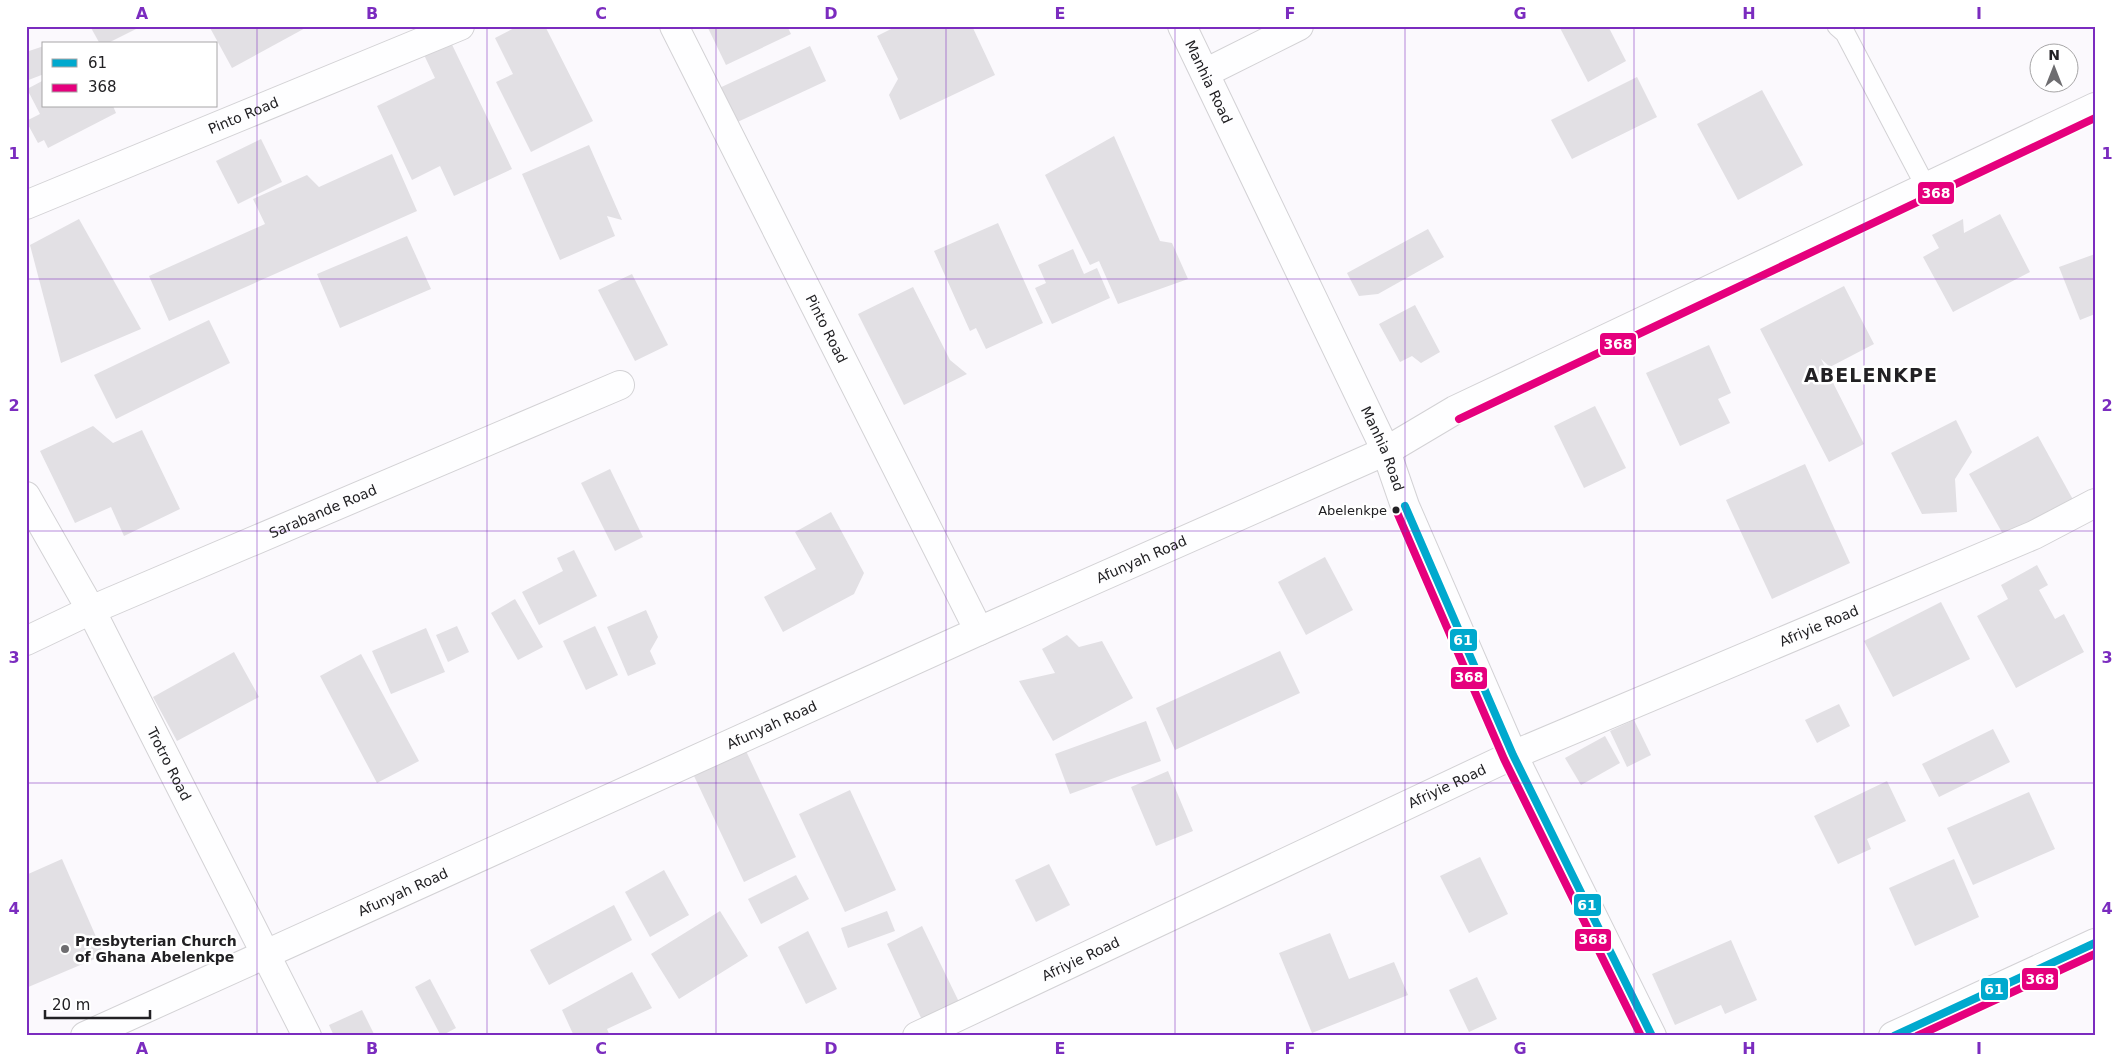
<svg xmlns="http://www.w3.org/2000/svg" width="2121" height="1062" viewBox="0 0 2121 1062" font-family="'DejaVu Sans',sans-serif">
  <style>
    .building { fill: #e2e0e4 }
    .lines { fill: none; stroke-linecap: round; stroke-linejoin: round }
    .service-casing { stroke: #d3d2d5; stroke-width: 21 }
    .minor-casing { stroke: #d3d2d5; stroke-width: 30 }
    .tertiary-casing { stroke: #d3d2d5; stroke-width: 30 }
    .service { stroke: #fefeff; stroke-width: 19 }
    .minor { stroke: #fefeff; stroke-width: 28 }
    .tertiary { stroke: #fefeff; stroke-width: 28 }
    .bus-1-casing { stroke: #fff; stroke-width: 11 }
    .bus-2-casing { stroke: #fff; stroke-width: 11 }
    .bus-1 { stroke: #00a9ce; stroke-width: 8 }
    .bus-2 { stroke: #e5007d; stroke-width: 8 }
    .grid { fill: none; stroke: #7b2cbf; stroke-width: 1; stroke-opacity: 0.55 }
    .bus-dot { fill: #222124; stroke: #fff; stroke-width: 2 }
    .poi-dot { fill: #6e6d70; stroke: #fff; stroke-width: 2 }
    .labels { text-anchor: middle; stroke-width: 5; stroke-linejoin: round; paint-order: stroke }
    .bus-label { font-size: 13px; fill: #222124; stroke: #fff; text-anchor: end }
    .street-label { font-size: 14px; fill: #222124; stroke: #fff }
    .poi-label { font-size: 14px; font-weight: bold; fill: #222124; stroke: #fff; text-anchor: start }
    .district-label { font-size: 19px; font-weight: bold; letter-spacing: 1px; fill: #222124; stroke: #fff }
    .line-badge { stroke: #fff; stroke-width: 2 }
    .badge-label { font-size: 14px; text-anchor: middle; font-weight: bold; fill: #fff }
    .neatline { fill: none; stroke: #7b2cbf; stroke-width: 2 }
    .grid-label { font-size: 16px; text-anchor: middle; font-weight: bold; fill: #7b2cbf }
  </style>
  <rect width="100%" height="100%" fill="#fbf9fd"/>
  <g class="building">
    <polygon points="90,26 142,26 106,44 100,44"/>
    <polygon points="209,26 309,26 232,68"/>
    <polygon points="443,26 512,169 454,196 440,166 412,180 377,106 435,78 416,38"/>
    <polygon points="518,26 545,26 593,121 531,152 496,82 513,74 495,38"/>
    <polygon points="707,26 787,26 791,34 726,65"/>
    <polygon points="897,26 972,26 995,75 900,120 889,95 898,79 877,36"/>
    <polygon points="1559,26 1608,26 1626,61 1588,82"/>
    <polygon points="44,46 44,74 26,81 26,52"/>
    <polygon points="810,46 826,81 731,125 715,90"/>
    <polygon points="1637,77 1657,117 1572,159 1551,120"/>
    <polygon points="44,80 44,106 113,106 116,113 48,148 44,140 38,143 26,121 40,114 27,89"/>
    <polygon points="1762,90 1803,165 1738,200 1697,124"/>
    <polygon points="1114,136 1160,241 1172,243 1188,279 1118,304 1099,261 1090,265 1045,175"/>
    <polygon points="261,139 282,182 238,204 216,161"/>
    <polygon points="589,145 622,220 607,216 615,236 560,260 522,174"/>
    <polygon points="392,154 417,211 169,321 149,276 265,224 253,199 307,175 319,187"/>
    <polygon points="2000,214 2030,272 1953,312 1923,257 1939,248 1932,235 1963,219 1964,233"/>
    <polygon points="79,219 141,329 61,363 30,245"/>
    <polygon points="998,223 1043,323 986,349 976,328 970,331 934,251"/>
    <polygon points="1428,229 1444,257 1378,294 1359,296 1347,273"/>
    <polygon points="407,236 431,289 340,328 317,274"/>
    <polygon points="1073,249 1084,274 1097,268 1110,298 1052,324 1035,288 1046,283 1038,265"/>
    <polygon points="2095,254 2095,314 2080,320 2059,267"/>
    <polygon points="632,274 668,345 635,361 598,290"/>
    <polygon points="1844,286 1874,344 1830,367 1821,359 1864,444 1829,462 1760,329"/>
    <polygon points="913,287 950,360 967,374 904,405 858,314"/>
    <polygon points="1415,305 1440,352 1421,363 1412,356 1400,362 1379,324"/>
    <polygon points="209,320 230,363 116,419 94,375"/>
    <polygon points="1709,345 1731,393 1718,399 1730,423 1680,446 1646,373"/>
    <polygon points="1595,406 1626,468 1584,488 1554,426"/>
    <polygon points="1956,420 1972,452 1955,479 1957,512 1922,514 1891,453"/>
    <polygon points="93,426 113,443 142,430 180,509 124,536 111,507 75,523 40,451"/>
    <polygon points="2038,436 2076,505 2008,543 1969,474"/>
    <polygon points="1805,464 1850,563 1772,599 1726,500"/>
    <polygon points="610,469 643,537 615,551 581,483"/>
    <polygon points="831,512 864,573 854,594 783,632 764,597 816,569 795,532"/>
    <polygon points="574,550 597,596 539,625 522,592 563,571 557,558"/>
    <polygon points="1325,557 1353,610 1306,635 1278,582"/>
    <polygon points="2037,565 2048,585 2039,590 2055,619 2064,614 2084,652 2016,688 1977,616 2008,599 2001,585"/>
    <polygon points="515,599 543,647 518,660 491,613"/>
    <polygon points="1941,602 1970,659 1893,697 1864,641"/>
    <polygon points="646,610 658,637 650,651 656,664 628,676 607,627"/>
    <polygon points="457,626 469,652 448,662 436,635"/>
    <polygon points="595,626 618,675 586,690 563,641"/>
    <polygon points="426,628 445,672 391,694 372,651"/>
    <polygon points="1067,635 1079,647 1102,641 1133,698 1053,741 1019,681 1055,673 1042,649"/>
    <polygon points="1280,651 1300,693 1175,750 1156,708"/>
    <polygon points="234,652 259,697 177,741 153,697"/>
    <polygon points="361,654 419,761 377,783 320,676"/>
    <polygon points="1839,704 1850,726 1817,743 1805,720"/>
    <polygon points="1634,720 1651,755 1627,767 1610,731"/>
    <polygon points="1146,721 1161,761 1070,794 1055,754"/>
    <polygon points="1993,729 2010,762 1939,797 1922,764"/>
    <polygon points="1605,736 1620,763 1581,785 1565,758"/>
    <polygon points="746,751 796,857 744,882 694,776"/>
    <polygon points="1168,771 1193,831 1156,846 1131,787"/>
    <polygon points="1887,781 1906,821 1867,839 1871,849 1838,864 1814,816"/>
    <polygon points="850,790 896,890 845,912 799,814"/>
    <polygon points="2029,792 2055,849 1973,885 1947,828"/>
    <polygon points="1480,857 1508,914 1469,933 1440,876"/>
    <polygon points="62,859 104,955 26,988 26,875"/>
    <polygon points="1954,859 1979,917 1915,946 1889,888"/>
    <polygon points="1049,864 1070,905 1036,922 1015,880"/>
    <polygon points="664,870 689,915 650,937 625,892"/>
    <polygon points="796,875 809,899 761,924 748,899"/>
    <polygon points="614,905 632,940 549,985 530,950"/>
    <polygon points="720,911 748,956 679,999 651,954"/>
    <polygon points="887,911 895,931 848,948 841,928"/>
    <polygon points="922,926 959,1002 922,1020 887,944"/>
    <polygon points="808,931 837,989 806,1004 778,947"/>
    <polygon points="1330,933 1349,979 1394,962 1408,995 1312,1033 1279,953"/>
    <polygon points="1731,940 1757,1000 1725,1014 1721,1005 1675,1025 1652,974"/>
    <polygon points="632,972 652,1008 607,1029 610,1036 574,1036 562,1010"/>
    <polygon points="1477,977 1497,1019 1469,1032 1449,990"/>
    <polygon points="430,979 456,1028 441,1036 415,987"/>
    <polygon points="362,1010 375,1036 334,1036 329,1025"/>
  </g>
  <g class="lines">
    <defs>
      <polyline id="service" points="1837,26 1845,33 1926,187"/>
      <g id="minor">
        <path id="s1" d="M674 26 979 631"/>
        <path id="s2" d="M1182 26 1386 451 1405 506 1513 755 1652 1036"/>
        <polyline points="1205,73 1299,26"/>
        <path id="s3" d="M26 205 460 26"/>
        <path id="s4" d="M26 641 91 610 620 385"/>
        <path id="s5" d="M85 1036 979 631 1386 451 1455 410 2095 107"/>
        <path id="s6" d="M917 1036 1513 755 2034 535 2095 503"/>
        <polyline points="1893,1036 2095,943"/>
      </g>
      <g id="tertiary">
        <path id="s7" d="M26 496 91 610 307 1036"/>
      </g>
    </defs>
    <use href="#service" class="service-casing"/>
    <use href="#minor" class="minor-casing"/>
    <use href="#tertiary" class="tertiary-casing"/>
    <use href="#service" class="service"/>
    <use href="#minor" class="minor"/>
    <use href="#tertiary" class="tertiary"/>
    <defs>
      <g id="bus-1">
        <polyline points="1405,506 1513,755 1652,1036"/>
        <polyline points="1894,1036 2095,943"/>
      </g>
      <g id="bus-2">
        <polyline points="1459,419 2095,118"/>
        <polyline points="1396,510 1504,759 1641,1036"/>
        <polyline points="1917,1036 2095,954"/>
      </g>
    </defs>
    <use href="#bus-1" class="bus-1-casing"/>
    <use href="#bus-2" class="bus-2-casing"/>
    <use href="#bus-1" class="bus-1"/>
    <use href="#bus-2" class="bus-2"/>
  </g>
  <path class="grid" d="M257 26V1036M487 26V1036M716 26V1036M946 26V1036M1175 26V1036M1405 26V1036M1634 26V1036M1864 26V1036M26 279H2095M26 531H2095M26 783H2095"/>
  <circle class="bus-dot" cx="1396" cy="510" r="4.5"/>
  <circle class="poi-dot" cx="65" cy="949" r="5"/>
  <g class="labels">
    <g class="bus-label">
      <text x="1387" y="515">Abelenkpe</text>
    </g>
    <g class="street-label">
      <text dy="5" stroke="none"><textPath href="#s2" startOffset="62">Manhia Road</textPath></text>
      <text dy="5" stroke="none"><textPath href="#s3" startOffset="235">Pinto Road</textPath></text>
      <text dy="5" stroke="none"><textPath href="#s1" startOffset="339">Pinto Road</textPath></text>
      <text dy="5" stroke="none"><textPath href="#s2" startOffset="468">Manhia Road</textPath></text>
      <text dy="5" stroke="none"><textPath href="#s4" startOffset="324">Sarabande Road</textPath></text>
      <text dy="5" stroke="none"><textPath href="#s5" startOffset="1159">Afunyah Road</textPath></text>
      <text dy="5" stroke="none"><textPath href="#s6" startOffset="991">Afriyie Road</textPath></text>
      <text dy="5" stroke="none"><textPath href="#s5" startOffset="754">Afunyah Road</textPath></text>
      <text dy="5" stroke="none"><textPath href="#s7" startOffset="304">Trotro Road</textPath></text>
      <text dy="5" stroke="none"><textPath href="#s6" startOffset="586">Afriyie Road</textPath></text>
      <text dy="5" stroke="none"><textPath href="#s5" startOffset="349">Afunyah Road</textPath></text>
      <text dy="5" stroke="none"><textPath href="#s6" startOffset="181">Afriyie Road</textPath></text>
    </g>
    <g class="poi-label">
      <text x="75" y="946">Presbyterian Church<tspan x="75" dy="16">of Ghana Abelenkpe</tspan></text>
    </g>
    <g class="district-label">
      <text x="1871" y="382">ABELENKPE</text>
    </g>
  </g>
  <g class="line-badge">
    <rect x="1917" y="181" width="38" height="24" rx="5" fill="#e5007d"/>
    <rect x="1599" y="332" width="38" height="24" rx="5" fill="#e5007d"/>
    <rect x="1449" y="628" width="29" height="24" rx="5" fill="#00a9ce"/>
    <rect x="1450" y="666" width="38" height="24" rx="5" fill="#e5007d"/>
    <rect x="1573" y="893" width="29" height="24" rx="5" fill="#00a9ce"/>
    <rect x="1574" y="928" width="38" height="24" rx="5" fill="#e5007d"/>
    <rect x="2021" y="967" width="38" height="24" rx="5" fill="#e5007d"/>
    <rect x="1980" y="977" width="29" height="24" rx="5" fill="#00a9ce"/>
  </g>
  <g class="badge-label">
    <text x="1936" y="198">368</text>
    <text x="1618" y="349">368</text>
    <text x="1463" y="645">61</text>
    <text x="1469" y="682">368</text>
    <text x="1587" y="910">61</text>
    <text x="1593" y="944">368</text>
    <text x="2040" y="984">368</text>
    <text x="1994" y="994">61</text>
  </g>
  <rect width="2121" height="1062" fill="none" stroke="#ffffff" stroke-width="55"/>
  <rect x="42" y="42" width="175" height="65" fill="#ffffff" stroke="#a7a6a7"/>
  <rect x="52" y="59" width="25" height="8" fill="#00a9ce" stroke="#a7a6a7"/>
  <text x="88" y="68" font-size="15" fill="#222124">61</text>
  <rect x="52" y="84" width="25" height="8" fill="#e5007d" stroke="#a7a6a7"/>
  <text x="88" y="92" font-size="15" fill="#222124">368</text>
  <g transform="translate(2054 68)"><circle r="24" fill="#ffffff" stroke="#a7a6a7"/>
  <path d="M0-4L9 19L0 12L-9 19Z" fill="#6e6d70"/>
  <text y="-8" font-size="14" font-weight="bold" text-anchor="middle" fill="#222124">N</text>
  </g>
  <path d="M45 1010v8h105v-8" fill="none" stroke="#222124" stroke-width="2.5"/>
  <text x="52" y="1010" font-size="15" fill="#222124" stroke="#ffffff" stroke-width="4" paint-order="stroke">20 m</text>
  <rect x="28" y="28" width="2066" height="1006" class="neatline"/>
  <g class="grid-label">
    <text x="142" y="19">A</text>
    <text x="372" y="19">B</text>
    <text x="601" y="19">C</text>
    <text x="831" y="19">D</text>
    <text x="1060" y="19">E</text>
    <text x="1290" y="19">F</text>
    <text x="1520" y="19">G</text>
    <text x="1749" y="19">H</text>
    <text x="1979" y="19">I</text>
    <text x="14" y="159">1</text>
    <text x="2107" y="159">1</text>
    <text x="14" y="411">2</text>
    <text x="2107" y="411">2</text>
    <text x="14" y="663">3</text>
    <text x="2107" y="663">3</text>
    <text x="14" y="914">4</text>
    <text x="2107" y="914">4</text>
    <text x="142" y="1054">A</text>
    <text x="372" y="1054">B</text>
    <text x="601" y="1054">C</text>
    <text x="831" y="1054">D</text>
    <text x="1060" y="1054">E</text>
    <text x="1290" y="1054">F</text>
    <text x="1520" y="1054">G</text>
    <text x="1749" y="1054">H</text>
    <text x="1979" y="1054">I</text>
  </g>
</svg>
